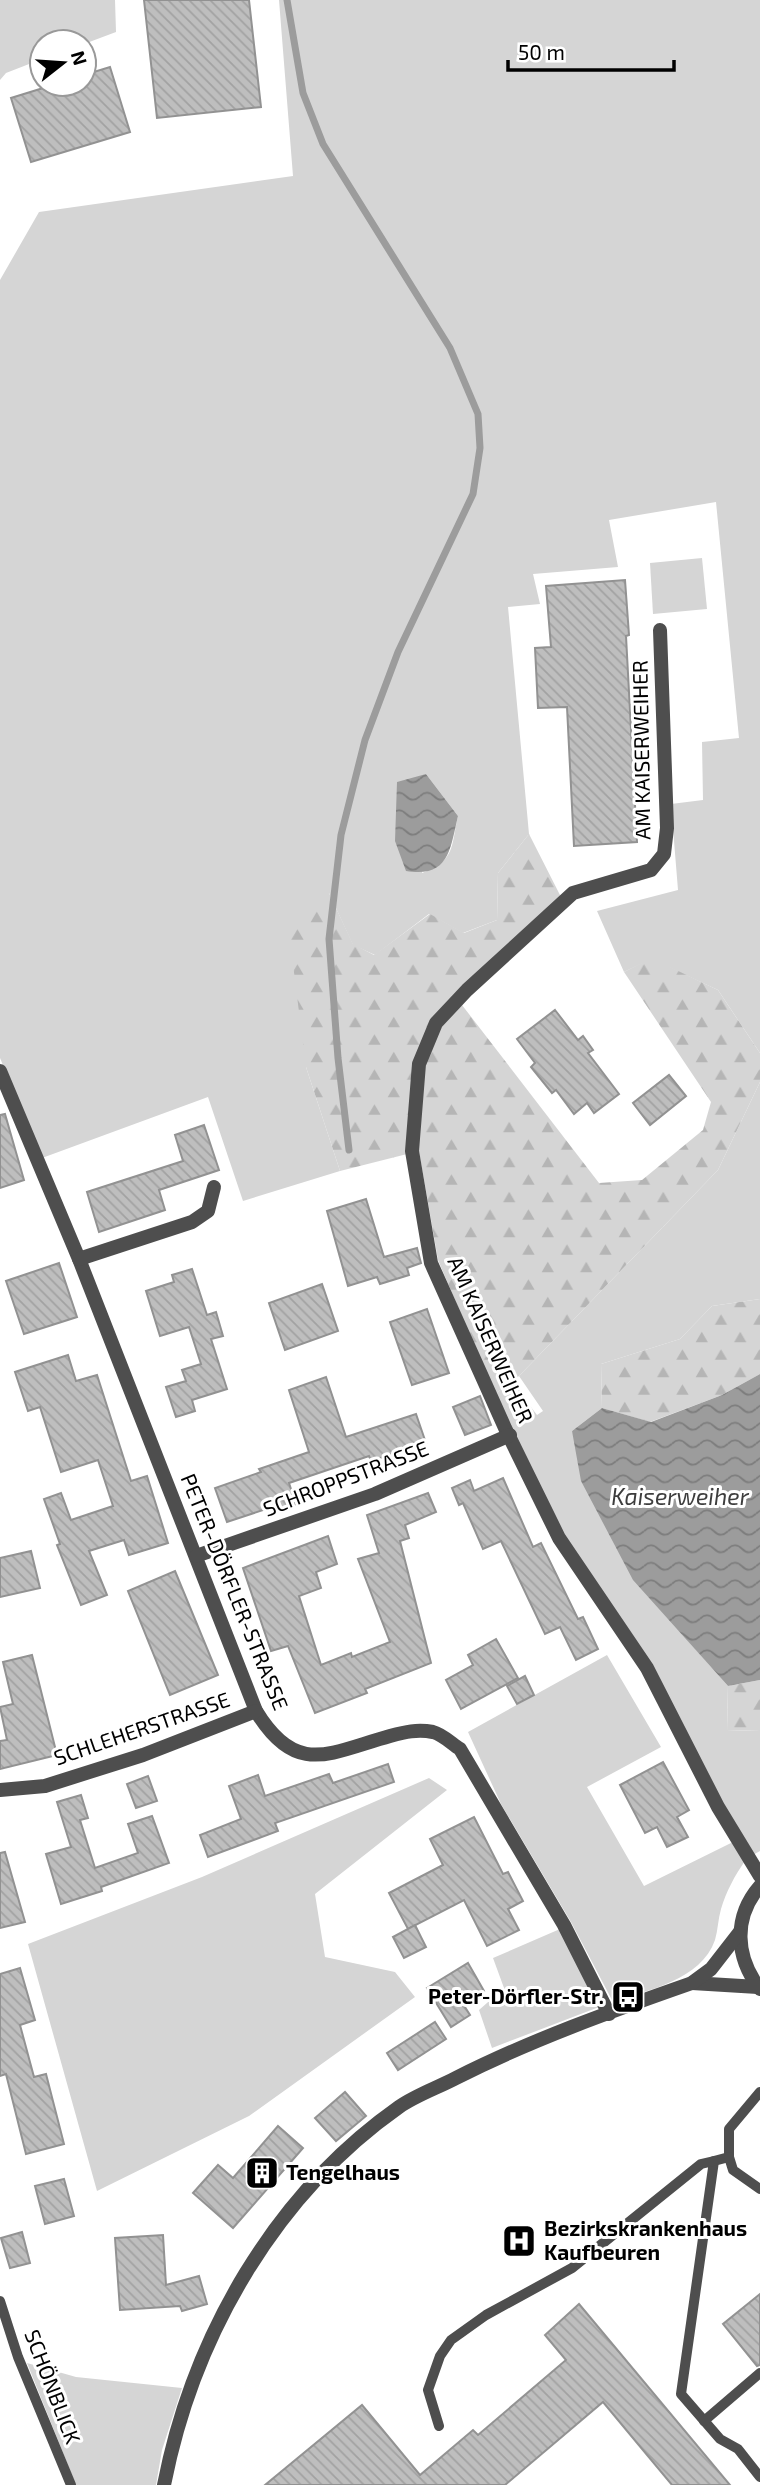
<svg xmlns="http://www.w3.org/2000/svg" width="760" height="2485" viewBox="0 0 760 2485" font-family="'Exo 2',sans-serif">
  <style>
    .grass { fill: #d5d5d5; fill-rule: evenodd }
    .forest { fill: url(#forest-firs) }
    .water { fill: url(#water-waves) }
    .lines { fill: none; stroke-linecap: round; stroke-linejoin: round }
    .stream { stroke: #9c9c9c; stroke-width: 7 }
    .building { fill: url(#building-back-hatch); stroke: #929292; stroke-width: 2 }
    .lane { stroke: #4e4e4e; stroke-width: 10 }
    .street { stroke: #4e4e4e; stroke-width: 14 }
    .labels { text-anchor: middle; stroke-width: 6; stroke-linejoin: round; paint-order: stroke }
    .street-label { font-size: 21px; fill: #000; stroke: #fff }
    .poi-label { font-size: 21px; font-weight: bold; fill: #000; stroke: #fff; text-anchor: start }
    .water-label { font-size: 23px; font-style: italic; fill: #3d3d3d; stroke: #fff }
  </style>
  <defs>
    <pattern id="forest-firs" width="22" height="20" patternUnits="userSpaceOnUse" patternTransform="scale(1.75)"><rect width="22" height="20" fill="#d5d5d5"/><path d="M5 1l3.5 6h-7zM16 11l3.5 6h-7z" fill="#b5b5b5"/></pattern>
    <pattern id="water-waves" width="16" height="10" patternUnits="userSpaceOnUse" patternTransform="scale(1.75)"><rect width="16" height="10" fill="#9c9c9c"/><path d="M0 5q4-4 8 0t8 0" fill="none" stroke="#7d7d7d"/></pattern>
    <pattern id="building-back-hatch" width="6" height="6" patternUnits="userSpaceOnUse" patternTransform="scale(1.75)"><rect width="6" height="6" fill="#bebebe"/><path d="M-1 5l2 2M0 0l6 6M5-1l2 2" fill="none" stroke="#a2a2a2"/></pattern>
  </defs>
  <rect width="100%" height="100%" fill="#fff"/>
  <g class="grass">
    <polygon points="0,0 115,0 116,32 84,44 42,42 42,59 6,73 0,80"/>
    <path d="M279 0H760V1053L718 990 651 959 624 972 597 911 678 890 671 804 703 800 702 742 739 738 716 502 609 520 618 567 533 574 540 604 508 607 529 834 498 873 497 920 463 933 429 914 375 955 353 945 329 893 306 1067 340 1171 243 1201 208 1097 42 1158 0 1058V280L39 212 293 176ZM426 774 458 816C451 847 455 861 422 873Z"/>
    <polygon points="702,558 707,609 653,614 650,563"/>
    <polygon points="760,1082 760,1299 712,1306 680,1339 601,1364 602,1408 572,1431 688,1641 728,1686 727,1731 760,1730 760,1851 751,1856 651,1665 632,1634 563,1535 495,1394 515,1379 521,1394 537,1415 543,1411 519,1376 718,1170"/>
    <path d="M607 1655 661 1747 587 1787 644 1886 733 1842 745 1861C735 1875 726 1892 721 1909 718 1919 718 1930 715 1940 701 1980 648 1990 613 2002L571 1922 501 1804 468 1732Z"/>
    <polygon points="429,1778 447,1790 315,1894 325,1957 395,1972 415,1997 249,2116 97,2191 28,1944 202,1877"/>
    <polygon points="560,1929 599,2007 492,2048 479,2010 504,1988 493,1958"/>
    <polygon points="27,2363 76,2377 182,2388 162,2450 156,2485 76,2485"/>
  </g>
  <g class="forest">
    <polygon points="529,834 562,899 470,994 462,1005 599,1183 642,1180 703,1130 711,1102 624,972 651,958 718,990 760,1053 760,1082 718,1170 519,1376 495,1394 438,1260 419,1151 340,1171 306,1067 287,917 329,893 353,944 374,955 430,914 464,933 497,920 498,873"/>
    <polygon points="760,1299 760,1374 722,1395 650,1422 602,1408 601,1364 680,1339 712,1306"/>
    <polygon points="760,1680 760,1730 727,1731 728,1686"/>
  </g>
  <g class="water">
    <path d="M426 774 458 816C450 850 449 878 406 871L395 841 397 782Z"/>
    <polygon points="760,1374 760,1680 728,1686 633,1580 581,1481 572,1431 602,1408 651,1422 722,1395"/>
  </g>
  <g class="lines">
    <polyline class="stream" points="287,0 303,93 323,144 450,348 478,414 480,448 473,494 398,652 365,740 341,835 329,939 338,1058 349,1150"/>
  </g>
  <g class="building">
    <polygon points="144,0 249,0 261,107 157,118"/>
    <polygon points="110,67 130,132 31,162 11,98 56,84 84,84 84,75"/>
    <polygon points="625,580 629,635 626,636 637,842 574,846 567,707 538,708 535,648 551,647 546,586"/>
    <polygon points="555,1010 578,1040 583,1036 593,1050 588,1053 619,1094 594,1113 587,1103 574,1114 556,1090 552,1093 531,1067 535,1063 517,1039"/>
    <polygon points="669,1075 686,1096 650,1125 633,1103"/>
    <polygon points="5,1114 24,1180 0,1188 0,1115"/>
    <polygon points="204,1125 219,1170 159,1190 165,1210 99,1232 87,1192 183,1161 175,1135"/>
    <polygon points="366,1199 384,1257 417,1248 421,1263 407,1268 409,1275 380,1284 377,1277 348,1286 327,1211"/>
    <polygon points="59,1263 77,1317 24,1334 6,1281"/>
    <polygon points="192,1269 207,1315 216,1312 223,1336 211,1339 227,1389 192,1400 195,1411 176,1417 166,1387 186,1381 182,1370 201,1364 189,1327 160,1336 146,1291 174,1282 172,1275"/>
    <polygon points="322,1284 338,1331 285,1350 269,1303"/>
    <polygon points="427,1309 449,1373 412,1385 390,1322"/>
    <polygon points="68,1355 76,1381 97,1375 131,1481 147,1476 168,1543 129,1555 124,1540 89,1551 107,1595 81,1605 57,1545 60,1544 44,1499 61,1493 71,1520 113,1506 98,1460 61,1472 40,1407 28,1411 15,1372"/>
    <polygon points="326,1377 346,1437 416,1414 426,1443 371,1461 369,1456 289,1483 296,1504 274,1511 272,1507 227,1522 215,1488 261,1472 259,1469 309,1452 289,1390"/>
    <polygon points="480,1396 491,1425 465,1435 453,1407"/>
    <polygon points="503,1478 533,1547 541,1543 578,1619 583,1617 598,1649 576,1660 560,1627 545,1634 501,1541 483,1549 463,1503 459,1505 452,1488 470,1480 474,1491"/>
    <polygon points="428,1493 436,1512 405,1525 409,1538 400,1541 431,1663 365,1689 367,1693 315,1713 288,1646 271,1651 243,1568 328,1536 337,1564 316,1572 321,1588 299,1596 321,1665 351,1653 352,1657 390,1642 358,1559 379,1553 367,1515"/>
    <polygon points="31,1551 40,1588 0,1597 0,1558"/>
    <polygon points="175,1571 218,1675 170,1695 128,1591"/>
    <polygon points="496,1639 518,1678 461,1709 446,1680 473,1665 468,1655"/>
    <polygon points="32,1655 57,1755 0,1769 0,1741 7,1740 0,1707 13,1704 3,1662"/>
    <polygon points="525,1676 534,1695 517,1704 507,1686"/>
    <polygon points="663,1762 689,1810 677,1817 688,1837 667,1847 657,1827 645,1833 620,1785"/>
    <polygon points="388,1764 394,1782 275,1823 278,1831 208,1857 200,1835 241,1819 229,1786 258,1775 265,1796 329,1774 333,1783"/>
    <polygon points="148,1776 157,1801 136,1808 127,1784"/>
    <polygon points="81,1795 88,1818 80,1820 95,1868 138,1853 128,1824 152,1816 169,1863 101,1887 102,1891 61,1904 46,1854 71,1847 57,1802"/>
    <polygon points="474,1817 503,1874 508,1872 523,1901 508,1909 519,1930 487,1946 464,1900 408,1929 389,1893 443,1865 430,1839"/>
    <polygon points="5,1852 25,1922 0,1928 0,1853"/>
    <polygon points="415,1925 426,1947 404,1958 393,1937"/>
    <polygon points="468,1963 484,1991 463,2004 470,2015 451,2027 427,1988"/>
    <polygon points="20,1968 35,2020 20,2025 34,2077 46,2074 64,2144 26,2154 6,2074 0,2076 0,1974"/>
    <polygon points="435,2022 446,2039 398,2070 387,2053"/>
    <polygon points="345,2092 366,2116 336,2141 315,2118"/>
    <polygon points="278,2126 303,2148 233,2228 193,2193 218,2165 233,2178"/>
    <polygon points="64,2179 74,2216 45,2224 35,2186"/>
    <polygon points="22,2232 30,2263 10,2268 1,2238"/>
    <polygon points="163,2235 166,2285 199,2276 207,2304 182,2311 180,2306 120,2310 115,2238"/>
    <polygon points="760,2294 760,2365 757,2366 723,2324"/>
    <polygon points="579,2304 730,2485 672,2485 603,2402 505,2485 265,2485 362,2405 420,2475 473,2430 478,2435 566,2360 545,2335"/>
  </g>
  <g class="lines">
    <g class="lane">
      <polyline points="760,2092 729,2129 729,2157 714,2161 681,2394 720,2439 738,2449 760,2477"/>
      <polyline points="729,2157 733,2170 760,2189"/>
      <polyline points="0,2301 18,2357 71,2485"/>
      <polyline points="704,2421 760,2373"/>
      <polyline points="439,2426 428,2390 440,2356 451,2340 486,2315 572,2268 701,2164 714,2161"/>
    </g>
    <g class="street">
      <polyline points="660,630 667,828 664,854 651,870 573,893 467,990 436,1023 419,1064 412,1151 431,1263 505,1428 559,1538 647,1668 718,1807 760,1876"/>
      <path d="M0 1071 79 1259 256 1711C296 1777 329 1753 390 1736 405 1732 417 1729 433 1732 442 1734 452 1744 460 1749L564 1925 609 2014"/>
      <polyline points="79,1259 192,1222 208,1211 214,1187"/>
      <polyline points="196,1556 375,1494 510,1435"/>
      <polyline points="0,1790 45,1786 143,1755 256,1711"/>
      <path d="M760 1886C733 1917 735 1957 760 1989"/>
      <polyline points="692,1983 758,1987"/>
      <path d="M164 2485C193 2337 274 2195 399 2107 416 2095 437 2088 456 2078 531 2040 612 2011 692 1983L711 1969 739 1933"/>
    </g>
  </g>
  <defs>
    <symbol id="bus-square" viewBox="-11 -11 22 22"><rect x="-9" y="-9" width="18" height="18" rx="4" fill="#000" stroke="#fff"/><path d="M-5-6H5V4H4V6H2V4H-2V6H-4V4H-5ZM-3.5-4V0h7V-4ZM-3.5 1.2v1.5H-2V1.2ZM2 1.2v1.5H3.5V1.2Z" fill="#fff"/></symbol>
    <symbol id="building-square" viewBox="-11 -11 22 22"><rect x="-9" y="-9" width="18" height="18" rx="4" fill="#000" stroke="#fff"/><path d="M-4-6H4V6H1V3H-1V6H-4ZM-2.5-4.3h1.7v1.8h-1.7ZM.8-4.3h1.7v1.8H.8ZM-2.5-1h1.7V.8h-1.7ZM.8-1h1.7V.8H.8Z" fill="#fff"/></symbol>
    <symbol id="hospital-square" viewBox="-11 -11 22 22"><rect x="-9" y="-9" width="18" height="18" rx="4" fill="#000" stroke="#fff"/><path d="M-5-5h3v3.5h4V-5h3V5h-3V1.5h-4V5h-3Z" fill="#fff"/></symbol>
  </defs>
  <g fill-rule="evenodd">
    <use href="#bus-square" x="609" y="1978" width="38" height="38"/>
    <use href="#building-square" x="243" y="2154" width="38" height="38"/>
    <use href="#hospital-square" x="500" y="2222" width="38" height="38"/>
  </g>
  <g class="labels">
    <g class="street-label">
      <text transform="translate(642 750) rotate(-91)" y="7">AM KAISERWEIHER</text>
      <text transform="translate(490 1340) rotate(66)" y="7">AM KAISERWEIHER</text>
      <text transform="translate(346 1479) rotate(-21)" y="7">SCHROPPSTRASSE</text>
      <text transform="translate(234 1592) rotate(68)" y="7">PETER-DÖRFLER-STRASSE</text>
      <text transform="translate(142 1729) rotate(-19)" y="7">SCHLEHERSTRASSE</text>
      <text transform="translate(52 2387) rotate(69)" y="7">SCHÖNBLICK</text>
    </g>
    <g class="poi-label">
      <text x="604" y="2004" text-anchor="end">Peter-Dörfler-Str.</text>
      <text x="286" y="2180">Tengelhaus</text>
      <text x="544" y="2236">Bezirkskrankenhaus<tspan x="544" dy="24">Kaufbeuren</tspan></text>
    </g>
    <g class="water-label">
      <text x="680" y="1505">Kaiserweiher</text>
    </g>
  </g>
  <g transform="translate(63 63) rotate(73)"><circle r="33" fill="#ffffff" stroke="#999999" stroke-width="2"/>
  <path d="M0-5L12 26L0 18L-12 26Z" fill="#000000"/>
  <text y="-10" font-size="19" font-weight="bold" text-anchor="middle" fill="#000000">N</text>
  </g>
  <path d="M508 60v10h166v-10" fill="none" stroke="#000000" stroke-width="3.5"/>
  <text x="518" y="60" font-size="21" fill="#000000" stroke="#ffffff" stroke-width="5" paint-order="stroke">50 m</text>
</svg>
